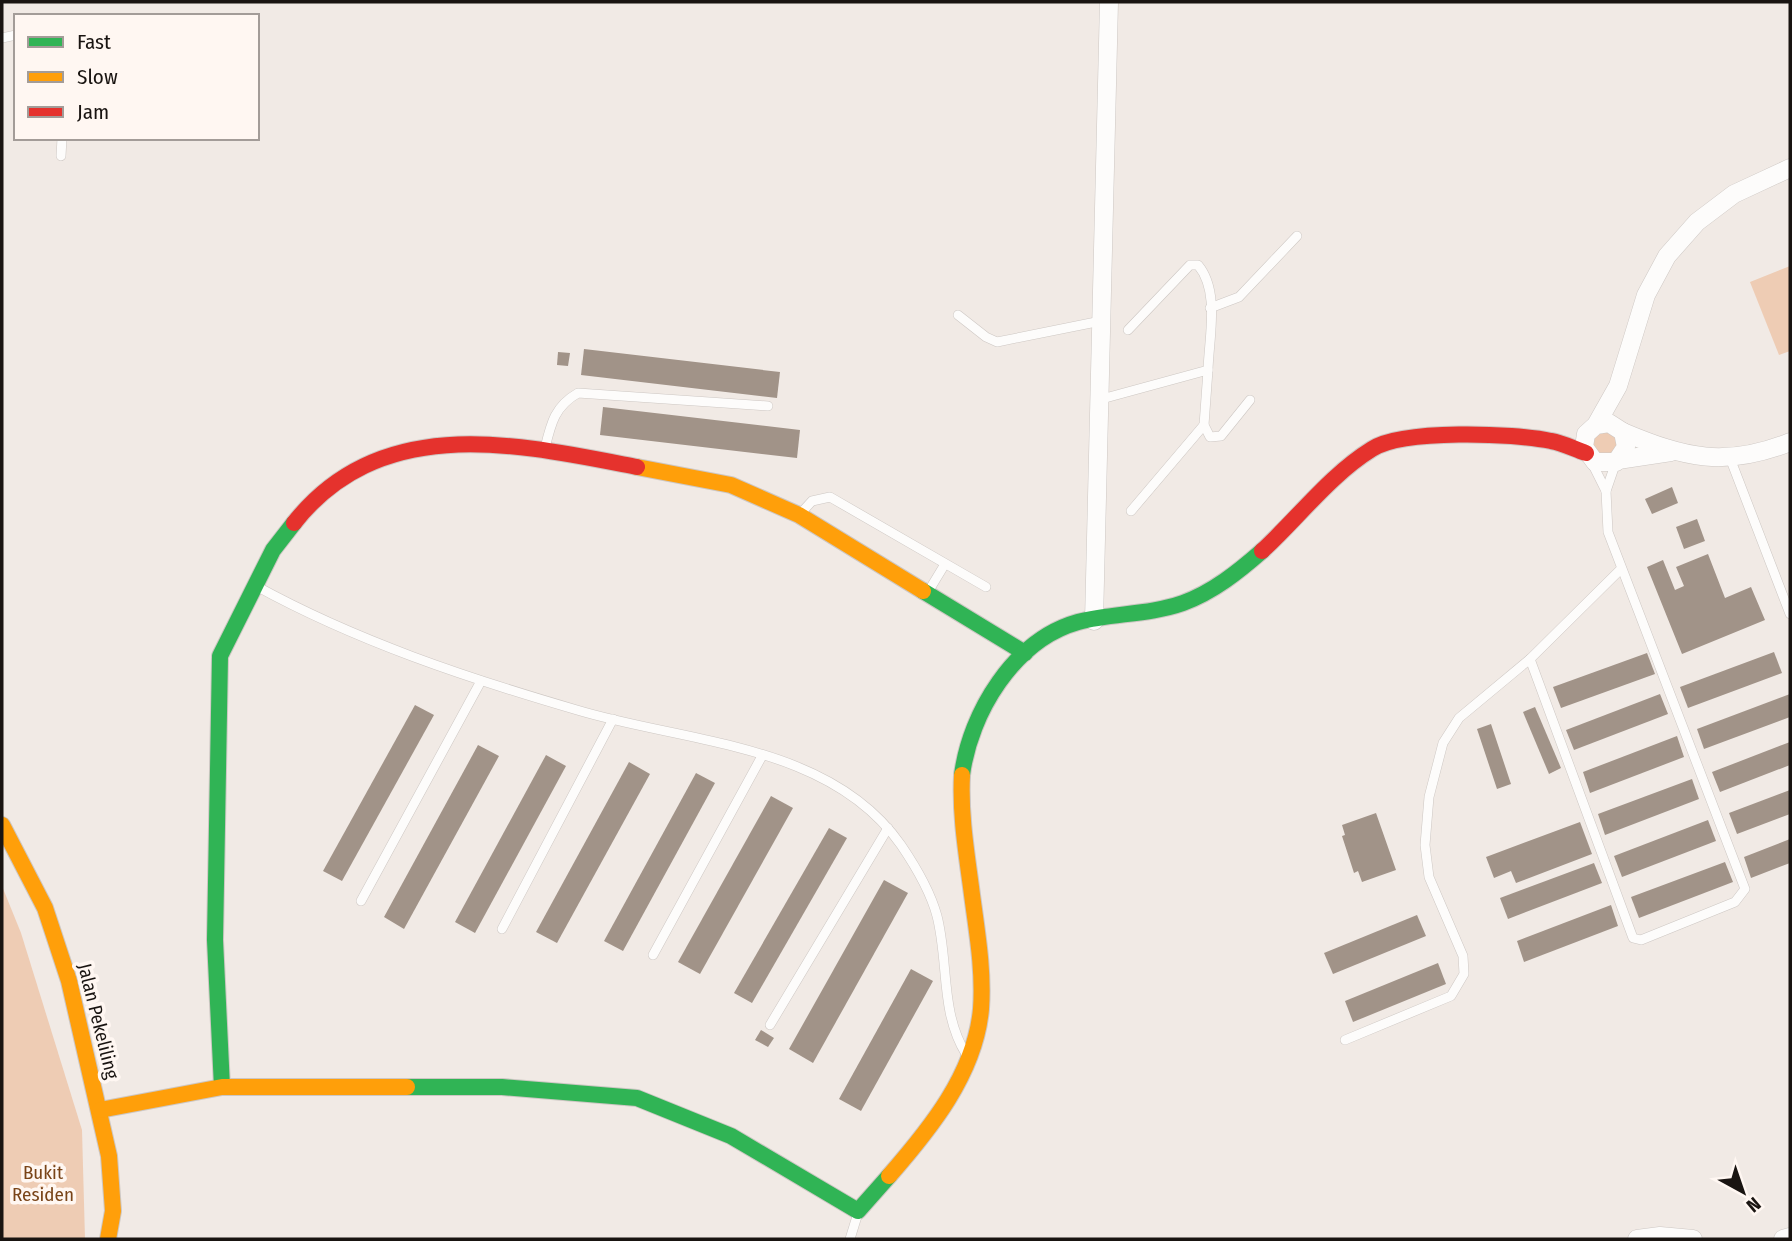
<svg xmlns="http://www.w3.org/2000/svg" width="1792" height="1241" viewBox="0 0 1792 1241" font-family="'Fira Sans Condensed',sans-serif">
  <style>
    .green { fill: #eeccb4 }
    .building { fill: #a19388 }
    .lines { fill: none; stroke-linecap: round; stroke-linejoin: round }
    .lane-casing { stroke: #cdc7c3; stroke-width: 10 }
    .street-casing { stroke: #cdc7c3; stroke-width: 19 }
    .fast-casing { stroke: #cdc7c3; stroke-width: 18 }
    .slow-casing { stroke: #cdc7c3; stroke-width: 18 }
    .jam-casing { stroke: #cdc7c3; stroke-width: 18 }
    .lane { stroke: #fdfcfb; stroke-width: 9 }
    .street { stroke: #fdfcfb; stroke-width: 18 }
    .fast { stroke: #30b455; stroke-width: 16 }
    .slow { stroke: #ff9f0a; stroke-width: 16 }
    .jam { stroke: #e5322d; stroke-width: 16 }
    .labels { text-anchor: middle; stroke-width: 7; stroke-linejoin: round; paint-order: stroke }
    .street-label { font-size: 19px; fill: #191411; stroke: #fff7f2 }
    .park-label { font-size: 19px; fill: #794418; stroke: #fff7f2 }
  </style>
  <rect width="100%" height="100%" fill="#f1eae5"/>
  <g class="green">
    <polygon points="1790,266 1790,351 1779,355 1750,282"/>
    <polygon points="1602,430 1617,435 1618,450 1605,458 1593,448 1594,437"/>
    <polygon points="2,886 21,933 82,1130 85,1239 2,1239"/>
  </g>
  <g class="building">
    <polygon points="584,349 780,372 777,398 581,375"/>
    <polygon points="558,352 570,353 568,366 557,365"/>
    <polygon points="603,407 800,430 797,458 600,435"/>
    <polygon points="1672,487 1678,503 1652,514 1645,499"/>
    <polygon points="1697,519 1705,541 1684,549 1676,527"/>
    <polygon points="1708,554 1725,598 1751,587 1765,620 1682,654 1647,567 1663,560 1675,590 1684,586 1676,567"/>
    <polygon points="1774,652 1782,673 1688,708 1680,687"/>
    <polygon points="1647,653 1655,674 1561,708 1553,687"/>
    <polygon points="1660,694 1668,714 1574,750 1566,730"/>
    <polygon points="1790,694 1790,717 1704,749 1697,729"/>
    <polygon points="415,705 434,715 342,881 323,871"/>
    <polygon points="1535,707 1561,768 1549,774 1523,712"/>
    <polygon points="1491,724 1511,784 1497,789 1477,729"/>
    <polygon points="1677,736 1684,757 1590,793 1583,772"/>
    <polygon points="1790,742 1790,765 1720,792 1712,772"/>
    <polygon points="478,745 499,756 404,929 384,917"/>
    <polygon points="546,755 566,766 475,933 455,922"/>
    <polygon points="629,762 650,774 557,943 536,932"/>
    <polygon points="696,773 715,783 623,951 604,941"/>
    <polygon points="1692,779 1699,799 1605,835 1598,814"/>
    <polygon points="1790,790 1790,814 1737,834 1729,813"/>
    <polygon points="771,796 793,808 700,974 678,962"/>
    <polygon points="1376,813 1396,870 1362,882 1358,871 1354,873 1342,836 1345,835 1342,825"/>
    <polygon points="1708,820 1716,841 1622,877 1614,856"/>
    <polygon points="1580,822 1592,854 1516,883 1511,871 1494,878 1486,857"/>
    <polygon points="829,828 847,838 752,1003 734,993"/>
    <polygon points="1790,839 1790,863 1751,878 1744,857"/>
    <polygon points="1725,862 1733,882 1639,918 1631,897"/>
    <polygon points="1594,863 1602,883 1508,919 1500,898"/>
    <polygon points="884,880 908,893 813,1063 789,1049"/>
    <polygon points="1611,905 1618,926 1524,962 1517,941"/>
    <polygon points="1417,915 1426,936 1333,974 1324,953"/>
    <polygon points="1438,963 1446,984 1353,1022 1345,1001"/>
    <polygon points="911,969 933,981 861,1111 839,1099"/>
    <polygon points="761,1030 774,1038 768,1047 755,1040"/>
  </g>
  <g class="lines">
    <defs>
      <g id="lane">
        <polyline points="2,38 16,35"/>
        <polyline points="61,156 62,138"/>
        <polyline points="1210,308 1239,297 1297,236"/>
        <polyline points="958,315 986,337 997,342 1101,321"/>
        <polyline points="1208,370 1204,425 1210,437 1221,436 1250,400"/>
        <path d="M1098 400 1208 370C1209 337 1220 291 1198 265H1190L1128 330"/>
        <path d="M545 448C551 423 555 406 578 393L768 406"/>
        <polyline points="1730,458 1790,614"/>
        <polyline points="1591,461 1606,491"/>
        <polyline points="1131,511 1204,425"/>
        <polyline points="801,513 812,501 830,497 986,587"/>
        <path d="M256 586C356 641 467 678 577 710 686 743 830 743 901 845 916 867 930 890 937 916 949 963 940 1012 966 1054"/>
        <polyline points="928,592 945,564"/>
        <polyline points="1530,659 1633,938 1641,940 1735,902 1745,889 1608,532 1606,491 1616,462"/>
        <polyline points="361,901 481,681"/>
        <polyline points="502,929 613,719"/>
        <polyline points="653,955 762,756"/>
        <polyline points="770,1025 888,828"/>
        <polyline points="1345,1040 1451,996 1464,974 1463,956 1429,877 1425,845 1429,797 1443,743 1459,718 1530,659 1621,569"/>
        <polyline points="850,1239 858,1213"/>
      </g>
      <g id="street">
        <polyline points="1596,425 1609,423 1623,432 1626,447 1616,462 1595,462 1584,447 1586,434 1596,425 1618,386 1646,295 1667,256 1697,222 1734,194 1790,168"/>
        <path d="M1623 432C1685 458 1725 468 1790 442"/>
        <polyline points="1618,460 1671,452"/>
        <polyline points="1094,621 1109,2"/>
        <polyline points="1637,1239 1660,1236 1693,1239"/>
        <polyline points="1783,1239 1790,1237"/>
      </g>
      <g id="fast">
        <polyline points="923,591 1025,653"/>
        <path d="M962 775C970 713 1014 640 1078 622 1112 613 1149 615 1183 603 1213 592 1238 572 1262 551"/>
        <polyline points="222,1087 215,940 220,656 273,550 294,523"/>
        <polyline points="407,1087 502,1087 637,1098 731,1136 858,1211 889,1176"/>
      </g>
      <g id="slow">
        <polyline points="637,467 731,485 799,515 923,591"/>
        <polyline points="2,825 45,908 69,981 109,1156 113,1211 108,1239"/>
        <polyline points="100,1110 222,1087 407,1087"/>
        <path d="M889 1176C930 1129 975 1074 981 1009 984 968 976 927 971 887 966 850 960 813 962 775"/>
      </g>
      <g id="jam">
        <path d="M294 523C381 412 518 444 637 467"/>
        <path d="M1262 551C1298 518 1330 475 1372 449 1403 429 1513 433 1551 441 1563 443 1574 449 1586 453"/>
      </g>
    </defs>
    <use href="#lane" class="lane-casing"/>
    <use href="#street" class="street-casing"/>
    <use href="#fast" class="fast-casing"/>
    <use href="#slow" class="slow-casing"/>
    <use href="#jam" class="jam-casing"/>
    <use href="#lane" class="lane"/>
    <use href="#street" class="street"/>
    <use href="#fast" class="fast"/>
    <use href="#slow" class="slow"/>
    <use href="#jam" class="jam"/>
  </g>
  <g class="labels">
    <g class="street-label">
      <text transform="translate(99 1021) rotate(76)" y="7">Jalan Pekeliling</text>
    </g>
    <g class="park-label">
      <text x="43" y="1179">Bukit<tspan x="43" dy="22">Residen</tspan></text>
    </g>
  </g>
  <rect width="1792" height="1241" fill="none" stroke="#191411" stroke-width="7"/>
  <rect x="14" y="14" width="245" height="126" fill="#fff7f2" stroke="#a39c98" stroke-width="2"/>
  <rect x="28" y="37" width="35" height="10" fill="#30b455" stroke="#a39c98" stroke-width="2"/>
  <text x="77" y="49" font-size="21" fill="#191411">Fast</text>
  <rect x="28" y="72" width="35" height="10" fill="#ff9f0a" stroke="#a39c98" stroke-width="2"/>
  <text x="77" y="84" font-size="21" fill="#191411">Slow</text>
  <rect x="28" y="107" width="35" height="10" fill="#e5322d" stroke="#a39c98" stroke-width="2"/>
  <text x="77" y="119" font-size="21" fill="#191411">Jam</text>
  <g transform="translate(1743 1192) rotate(140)" stroke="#fff7f2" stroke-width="5" paint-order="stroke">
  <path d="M0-5L12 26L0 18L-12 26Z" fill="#191411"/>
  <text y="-10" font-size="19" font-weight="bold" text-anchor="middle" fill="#191411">N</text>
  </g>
</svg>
